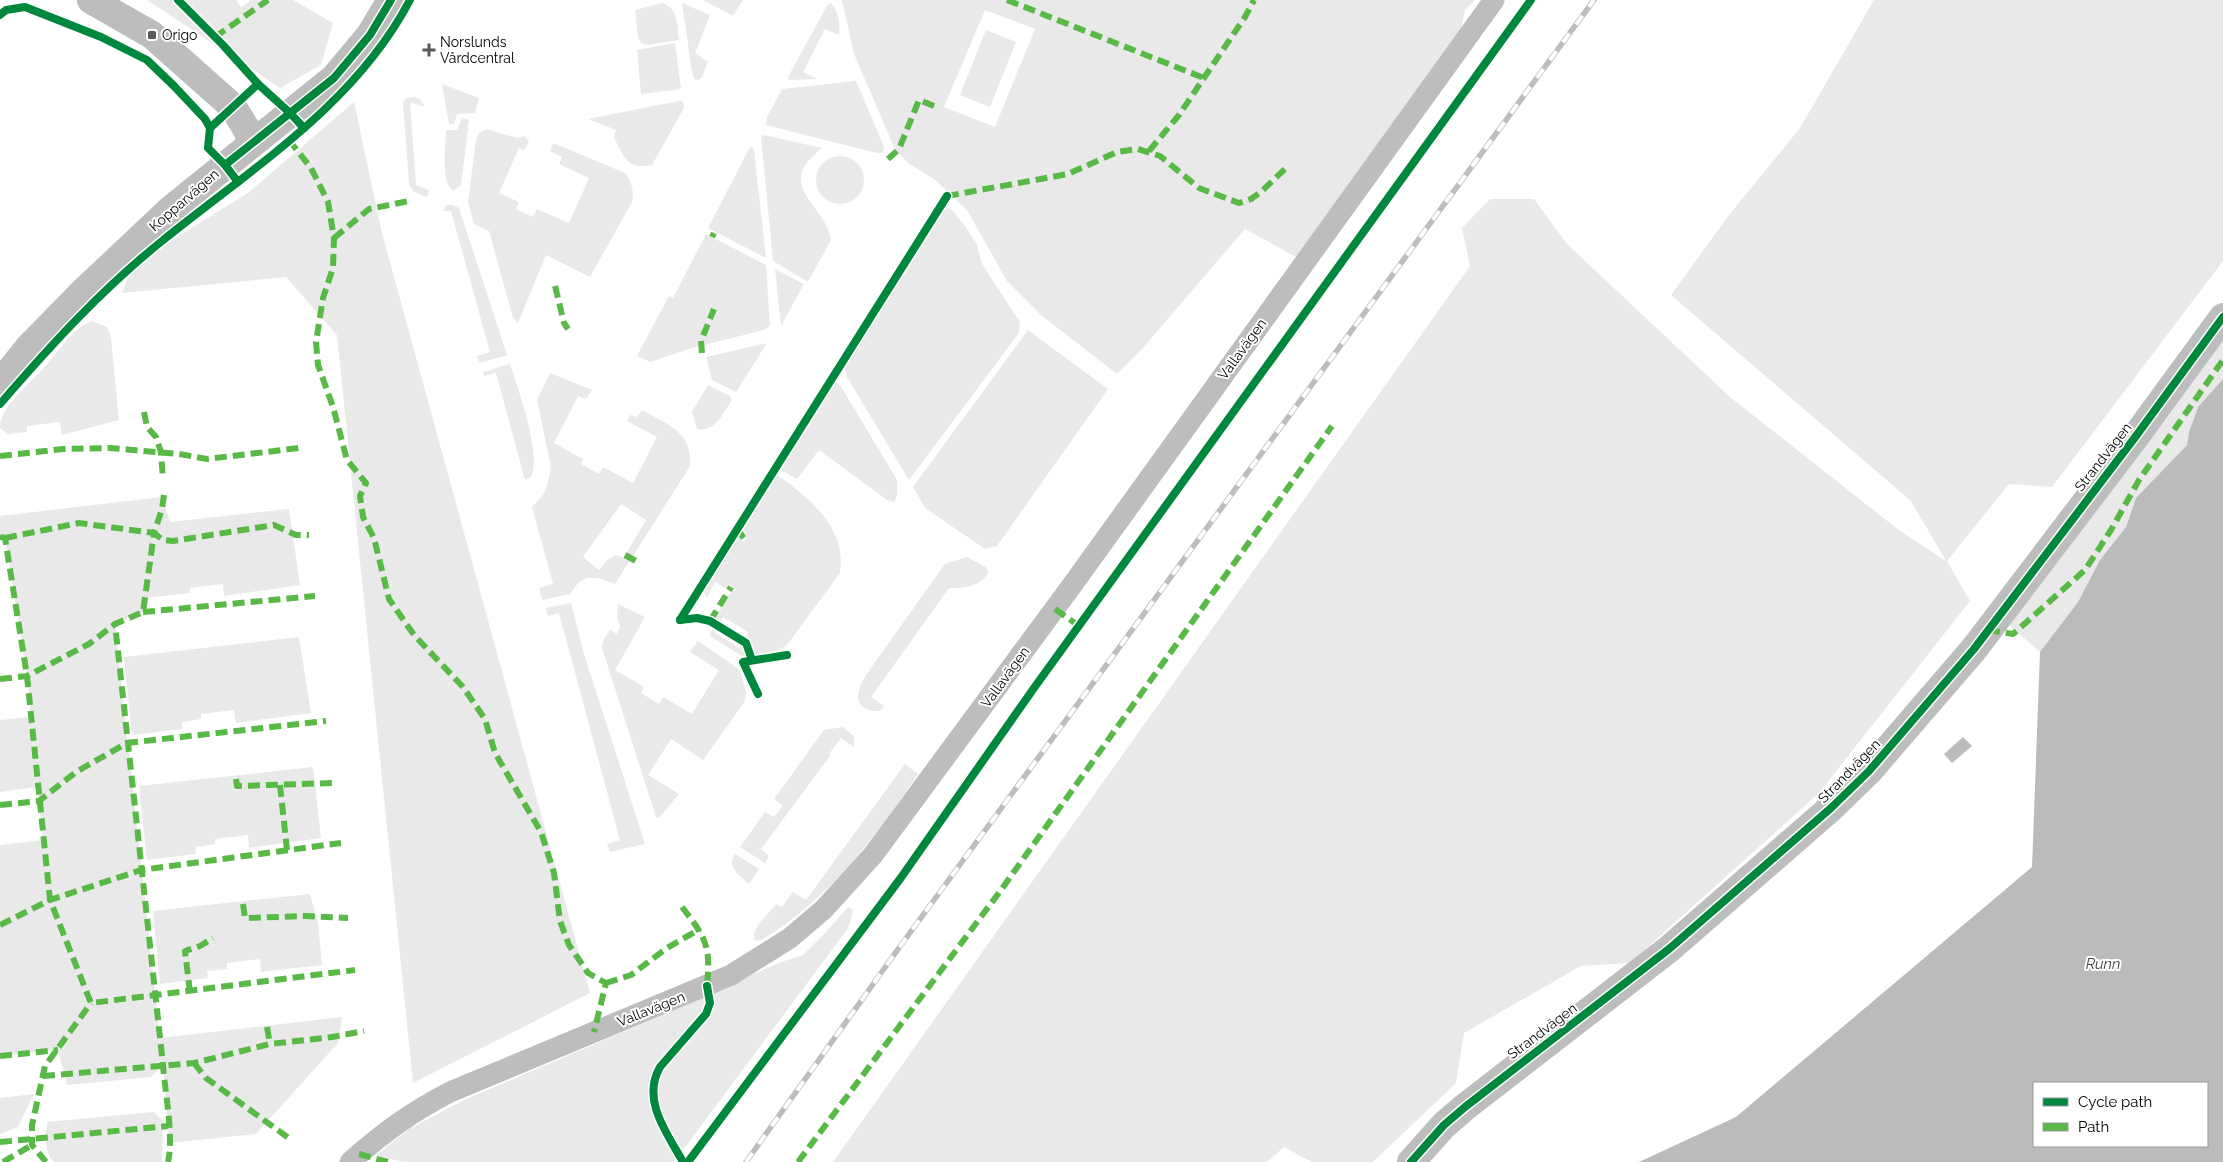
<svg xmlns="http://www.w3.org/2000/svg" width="2223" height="1162" viewBox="0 0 2223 1162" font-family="Raleway,sans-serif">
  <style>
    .green { fill: #e9e9e9; fill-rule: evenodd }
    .water { fill: #bbb; fill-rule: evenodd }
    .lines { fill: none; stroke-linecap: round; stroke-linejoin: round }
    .minor { stroke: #bdbdbd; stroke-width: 21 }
    .tertiary { stroke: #bdbdbd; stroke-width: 28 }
    .rail-casing { stroke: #bdbdbd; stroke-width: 5.5 }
    .rail { stroke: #fff; stroke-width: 4; stroke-dasharray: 11; stroke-linecap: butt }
    .quiet { stroke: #58b947; stroke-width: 6; stroke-dasharray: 12 6; stroke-linecap: butt }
    .cycleway-casing { stroke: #fff; stroke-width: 11 }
    .cycleway { stroke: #00873e; stroke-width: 8 }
    .poi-dot { fill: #595959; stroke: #fff; stroke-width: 2 }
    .labels { text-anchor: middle; stroke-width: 4; stroke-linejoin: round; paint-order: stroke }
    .poi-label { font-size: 14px; fill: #000; stroke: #fff; text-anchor: start }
    .street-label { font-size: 14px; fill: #000; stroke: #fff }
    .water-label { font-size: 15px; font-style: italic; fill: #3f3f3f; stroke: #fff }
  </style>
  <rect width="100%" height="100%" fill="#fff"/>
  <g class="green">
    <polygon points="147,0 236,0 241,7 251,0 293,0 333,23 321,65 280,88"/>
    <polygon points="703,0 743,0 733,16"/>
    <path d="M842 0H1475L1465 10 1459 39 1298 258 1245 229 1142 349 1117 374 1041 315 1007 281 967 210 934 179 908 163 895 149 854 54ZM985 10 1035 29 995 127 944 107Z"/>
    <polygon points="1874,0 2223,0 2223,261 2052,487 2009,484 1947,561 1970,601 1819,793 1630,963 1581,966 1464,1033 1456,1083 1373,1162 1312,1162 1284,1147 1267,1162 833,1162 1470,266 1462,228 1490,199 1534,199 1567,244 1730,397 1900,531 1946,561 1911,501 1671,295 1729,215 1800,128"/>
    <path d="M662 3C679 9 677 24 679 40L648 45 642 44 638 38 635 10Z"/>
    <polygon points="682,3 710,15 695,53 708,62 702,77 698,80 694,79 692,72"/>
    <path d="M830 3C838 8 841 26 839 35L825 29 803 72 817 79 789 80 788 77 827 6Z"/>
    <polygon points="986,30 1016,42 990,107 960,95"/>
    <polygon points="675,43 681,89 641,94 637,50"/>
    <polygon points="856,81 884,147 883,152 877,153 766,125 767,117 782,89"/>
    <polygon points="442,84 479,98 475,113 457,114 454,124 449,124"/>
    <polygon points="415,97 420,99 425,107 410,102 416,185 429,190 428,196 425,197 413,191 409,184 403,103 406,98"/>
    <path d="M679 101H683L684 108 652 165C626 170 625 157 614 138L616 130 588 119Z"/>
    <polygon points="354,102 382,233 590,993 413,1083 337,335 286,277 122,293 133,264 248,193"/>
    <path d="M462 118 469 120 461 185 453 191C440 181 446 145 446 130H457Z"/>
    <path d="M487 129 517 138 525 136 529 142 524 150 519 148 499 193 519 202 516 209 533 217 537 209 569 223 589 178 559 164 562 157 550 151 553 143 625 173C632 183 634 190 632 202L590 277 546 255 518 323 513 318 489 231 474 224 468 202 476 140 479 133Z"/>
    <path d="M764 135 822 148C772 187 826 204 831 240L808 282 773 261 761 137Z"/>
    <polygon points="752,147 754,150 766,258 708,228 749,149"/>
    <circle cx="840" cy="180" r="24"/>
    <polygon points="446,205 453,205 459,208 507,355 479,363 477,356 490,352 451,211 443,211"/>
    <polygon points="947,208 952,210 965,226 977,245 982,264 1020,322 1019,333 909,480 847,377 844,367 943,209"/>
    <polygon points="706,234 766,265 770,326 764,330 692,348 650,362 637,356 669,296 673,298"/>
    <polygon points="775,269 804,284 781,326"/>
    <path d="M91 321 107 327 111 338 119 420 62 435 60 422 27 426V432L8 434 0 428C0 407 29 384 42 370 59 352 68 332 91 321Z"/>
    <polygon points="1028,330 1108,389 997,546 985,549 925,508 913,487"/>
    <polygon points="2223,340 2223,379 2198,407 2189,432 2187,445 2136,498 2126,527 2100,560 2078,602 2040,652 2008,624 2134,458 2170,414"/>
    <polygon points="767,343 736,392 712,380 706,357"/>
    <path d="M510 364C518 389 542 455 531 477L525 480 496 373 484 376 483 372Z"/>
    <path d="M550 373 592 390 586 399 578 396 554 443 583 459 581 464 599 474 603 467 633 483 657 437 627 421 630 415 637 417 642 410C668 425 692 431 690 466L633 556 627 552 646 520 621 504 583 557 599 570 607 560 616 555 630 560 615 584 598 578H587L579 582 570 594 542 600 539 588 553 584 532 507 543 495 547 486 551 467 537 400Z"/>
    <polygon points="836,382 840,385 897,480 897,496 894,502 887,500 819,450 797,479 780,469 832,384"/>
    <path d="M708 385 730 396 732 400C723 413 715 433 697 429L692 412Z"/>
    <path d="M776 474C809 498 847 527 840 573L787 645C776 653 766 654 753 654L746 638 748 632 723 617 720 622 716 617 733 588 729 585 726 589 715 582 707 598 703 590 736 537 738 536 744 543 747 537 742 528Z"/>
    <polygon points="162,497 170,522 289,509 300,585 224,596 223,584 190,588 190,593 145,598 143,612 115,624 160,1038 342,1017 338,1043 256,1134 169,1143 163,1066 151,1077 67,1085 58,1050 0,1056 0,845 43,840 37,787 0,792 0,720 31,717 27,675 5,538 0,533 0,516"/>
    <path d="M967 557 987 568 988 573C979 587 965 588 949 588L871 697 884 706 880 711C853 712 855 693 866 675L945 564Z"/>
    <polygon points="571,603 584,654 645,844 610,852 607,844 620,840 559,613 548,616 546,608"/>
    <polygon points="618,604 645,617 615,670 644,687 641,693 659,704 663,697 692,714 719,670 690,652 698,641 737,668 741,673 746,693 745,701 703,760 671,739 648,775 679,794 659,818 656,817 602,648 603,641 610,630 617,634 620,627 617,616"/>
    <polygon points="714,630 714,632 739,648 742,644 746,649 745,656 742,656 710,636 711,631"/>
    <polygon points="299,637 311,713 236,723 234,710 201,714 201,719 182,722 182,729 132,735 124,657"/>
    <polygon points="843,727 854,736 854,747 841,738 829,754 830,756 761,849 769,856 765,863 740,847 765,812 774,817 783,806 774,799 824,730"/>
    <path d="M905 764 918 774C874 839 830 898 762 940L755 941C750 928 769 914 776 904L782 907 793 892 806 900Z"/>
    <polygon points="313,767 321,838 249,848 248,835 215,839 215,844 195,847 196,854 147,860 139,786"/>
    <path d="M735 854 759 869 749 884C739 875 726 867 735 854Z"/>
    <polygon points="310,894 318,923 322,965 261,972 260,959 227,963 227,969 207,971 208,978 160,984 153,911"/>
    <polygon points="848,907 853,910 850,924 846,931 674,1162 406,1162 375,1156 409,1129 464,1100 686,1005 701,997 781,962 803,955 827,931"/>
    <polygon points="34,1094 18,1127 0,1134 0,1098"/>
    <path d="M154 1112 163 1121 162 1162H53C44 1150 46 1136 47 1122Z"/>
  </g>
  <g class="water">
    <path d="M2223 379V1162H1639L1736 1117 2032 867 2040 652 2078 602 2100 560 2126 527 2136 498 2187 445 2189 432 2198 407ZM2207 1083V1146H2034V1083Z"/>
    <polygon points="1963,737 1972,746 1952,763 1944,754"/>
  </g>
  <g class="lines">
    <path class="minor" d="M350 1162C384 1132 410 1113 450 1092L731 975 790 938 824 909 873 855 1073 584 1494 0"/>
    <g class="tertiary">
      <polyline points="91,0 152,35 233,107 247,130 252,143"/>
      <polyline points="0,383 29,347 83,292 170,210 334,78 370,35 391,0"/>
      <polyline points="1411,1162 1444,1125 1465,1107 1669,949 1831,808 1869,771 1974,649 2136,436 2223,317"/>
    </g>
    <defs>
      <polyline id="rail" points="746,1162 901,945 1594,0"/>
    </defs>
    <use href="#rail" class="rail-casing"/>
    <use href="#rail" class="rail"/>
    <g class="quiet">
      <polyline points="1007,0 1204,78"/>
      <polyline points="215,37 268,0"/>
      <polyline points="289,140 311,168 328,202 334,238 333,268 323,298 316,342 318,365 333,407 347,460 366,483 360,496 363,517 374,538 389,599 414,635 463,687 485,719 495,753 541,832 554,873 560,921 569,945 588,973 606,983 594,1032"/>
      <polyline points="1149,151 1179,115 1245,17 1254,0"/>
      <polyline points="888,159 899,149 919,100 939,108"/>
      <polyline points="947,196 1068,174 1117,152 1138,149 1160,156 1199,188 1239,203 1251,199 1262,191 1289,165"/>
      <polyline points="712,237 714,233"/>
      <polyline points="334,238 369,209 409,201"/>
      <polyline points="555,286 564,323 568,329"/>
      <polyline points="702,353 701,341 714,309"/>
      <polyline points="144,412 147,427 156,437 161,452 163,479"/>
      <polyline points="0,456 63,449 110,448 179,454 207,459 299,448"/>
      <polyline points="164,495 162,509 154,533 163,540 173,541 274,525 296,535 309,535"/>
      <polyline points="737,528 745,540"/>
      <polyline points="0,537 5,538 27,676 50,900 91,1003 355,970"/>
      <path d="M5 538 79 523 154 533 143 612 115 624 163 1065C165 1093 174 1136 168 1162"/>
      <polyline points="625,555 636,561"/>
      <polyline points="1055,609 1079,626"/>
      <polyline points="143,612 315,596"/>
      <polyline points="710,621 731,587"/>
      <polyline points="1988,630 2013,634 2085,570 2111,530 2139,480 2223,360"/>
      <polyline points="0,679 27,676 89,644 115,624"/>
      <polyline points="236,779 237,786 333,783"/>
      <polyline points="280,785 287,850"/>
      <polyline points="0,805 39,801 76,772 127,743 326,721"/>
      <polyline points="243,904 245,918 306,916 348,918"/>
      <path d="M682 907C706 938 711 946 707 986"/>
      <polyline points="0,925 50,900 141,870 341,843"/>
      <polyline points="606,983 631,975 667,948 700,929"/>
      <polyline points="190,992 185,951 200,946 213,938"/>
      <polyline points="267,1027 270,1044"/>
      <polyline points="0,1056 58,1050"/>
      <polyline points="194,1063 206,1078 290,1139"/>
      <polyline points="43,1076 194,1063 270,1044 332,1037 364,1031"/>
      <polyline points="0,1142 168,1126"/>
      <polyline points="359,1154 388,1162"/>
      <polyline points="3,1162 32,1145"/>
      <polyline points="46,1162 32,1145 32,1125 45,1066 91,1003"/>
      <polyline points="798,1162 1001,890 1332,426"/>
    </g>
    <defs>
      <g id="cycleway">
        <polyline points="178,0 222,44 258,84 290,113 304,128"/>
        <polyline points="0,15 6,10 25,7 101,37 147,60 174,86 205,119 210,128 208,148 225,165 238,182"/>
        <polyline points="210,128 258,84"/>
        <polyline points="225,165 334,78 370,35 391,0"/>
        <path d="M0 404C50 346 102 289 162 241 252 168 355 105 410 0"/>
        <polyline points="680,620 947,196"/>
        <polyline points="680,620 697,618 710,621 746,643 752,660"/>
        <polyline points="758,694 743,662 787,655"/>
        <path d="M683 1162C667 1133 641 1100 660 1067L706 1014 710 1003 707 986"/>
        <polyline points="688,1162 900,879 1034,688 1531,0"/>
        <polyline points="1411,1162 1444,1125 1465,1107 1669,949 1831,808 1869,771 1974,649 2136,436 2223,317"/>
      </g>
    </defs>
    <use href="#cycleway" class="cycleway-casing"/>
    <use href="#cycleway" class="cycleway"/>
  </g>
  <g class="poi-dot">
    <rect x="147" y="30" width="10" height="10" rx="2.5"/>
    <path d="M426.5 42.5h5v5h5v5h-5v5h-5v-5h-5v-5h5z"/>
  </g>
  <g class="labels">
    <g class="poi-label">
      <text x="162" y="40">Origo</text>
      <text x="440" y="47">Norslunds<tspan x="440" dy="16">Vårdcentral</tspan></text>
    </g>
    <g class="street-label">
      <text transform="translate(184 200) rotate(-41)" y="5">Kopparvägen</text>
      <text transform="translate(1242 349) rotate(-54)" y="5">Vallavägen</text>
      <text transform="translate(2103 457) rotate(-52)" y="5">Strandvägen</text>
      <text transform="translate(1005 677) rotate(-54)" y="5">Vallavägen</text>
      <text transform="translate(1849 771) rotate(-46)" y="5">Strandvägen</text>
      <text transform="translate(651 1009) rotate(-22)" y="5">Vallavägen</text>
      <text transform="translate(1542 1031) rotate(-37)" y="5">Strandvägen</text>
    </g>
    <g class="water-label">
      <text x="2103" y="969">Runn</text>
    </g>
  </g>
  <rect x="2033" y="1082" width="175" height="65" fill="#ffffff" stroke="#999999"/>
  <rect x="2043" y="1098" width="25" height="8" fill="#00873e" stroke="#999999"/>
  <text x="2078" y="1107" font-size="15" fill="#000000">Cycle path</text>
  <rect x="2043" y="1123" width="25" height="8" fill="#58b947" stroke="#999999"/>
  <text x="2078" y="1132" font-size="15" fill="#000000">Path</text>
</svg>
